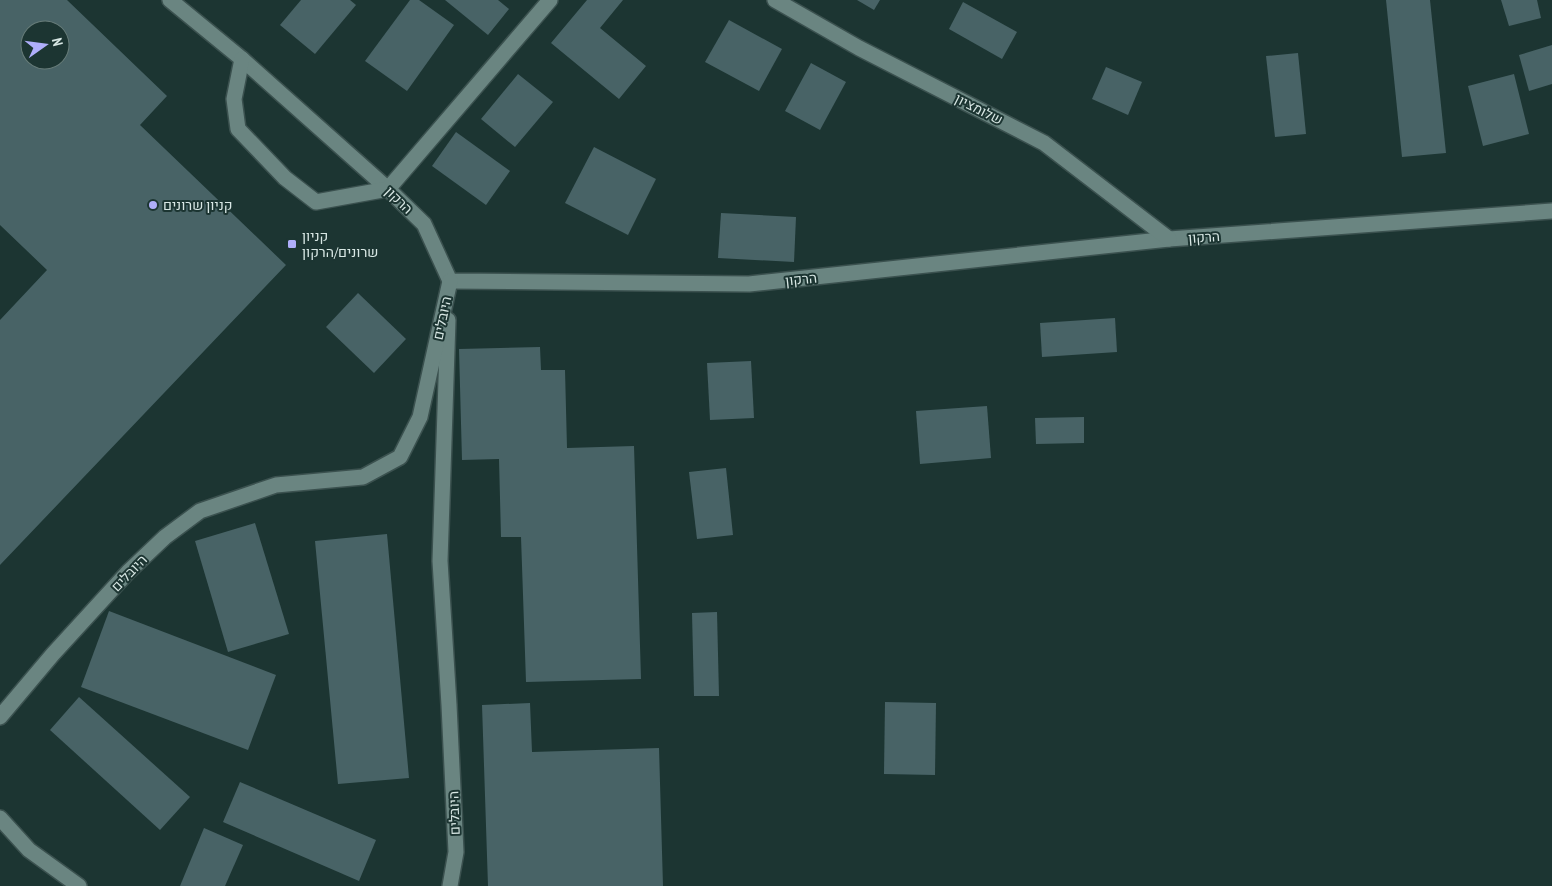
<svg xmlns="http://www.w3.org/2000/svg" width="1552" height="886" viewBox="0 0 1552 886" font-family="'PT Sans Narrow',Heebo,sans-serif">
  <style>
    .building { fill: #486366; fill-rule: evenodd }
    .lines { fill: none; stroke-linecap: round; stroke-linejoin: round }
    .minor-casing { stroke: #3b514f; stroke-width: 18 }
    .minor { stroke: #6a8581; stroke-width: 15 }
    .poi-dot { fill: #afaefa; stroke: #1c3532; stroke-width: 2 }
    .labels { text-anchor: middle; stroke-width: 4; stroke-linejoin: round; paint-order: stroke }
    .street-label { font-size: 14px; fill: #d8e7e4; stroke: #1c3532 }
    .poi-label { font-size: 14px; fill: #d8e7e4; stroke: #1c3532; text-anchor: start }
  </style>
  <rect width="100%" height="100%" fill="#1c3532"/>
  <g class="building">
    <path d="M0 0H67L167 96 140 125 286 265 0 565V320L47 270 0 225ZM30 30H60V60H30Z"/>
    <polygon points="301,0 350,0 356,5 315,54 280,25"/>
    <polygon points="410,0 419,0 454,25 407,91 365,61"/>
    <polygon points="445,0 498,0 509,9 488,35"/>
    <polygon points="587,0 623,0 600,28 646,66 619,99 551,43"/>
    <polygon points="857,0 880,0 874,10"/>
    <polygon points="1386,0 1430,0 1446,153 1402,157"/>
    <polygon points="1501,0 1537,0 1541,18 1509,26"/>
    <polygon points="963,2 1017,32 1002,59 949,29"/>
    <polygon points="729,20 782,49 759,91 705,62"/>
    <polygon points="1552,45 1552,84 1529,91 1519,55"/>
    <polygon points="1298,53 1306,134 1275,137 1266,56"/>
    <polygon points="811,63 846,82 820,130 785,111"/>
    <polygon points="1106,67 1142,82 1128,115 1092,99"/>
    <polygon points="518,74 553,102 515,147 481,119"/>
    <polygon points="1514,74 1529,134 1483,146 1468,86"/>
    <polygon points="456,132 510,171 486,205 432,166"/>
    <polygon points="594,147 656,179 628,235 565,203"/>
    <polygon points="721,213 796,217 794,262 718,258"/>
    <polygon points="358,293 406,339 374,373 326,327"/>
    <polygon points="1115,318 1117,352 1042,357 1040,323"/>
    <polygon points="540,347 541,370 565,370 567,448 634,446 641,679 526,682 521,537 501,537 499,459 462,460 459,349"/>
    <polygon points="751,361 754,418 710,420 707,363"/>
    <polygon points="987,406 991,458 920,464 916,411"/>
    <polygon points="1084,417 1084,443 1036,444 1035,418"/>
    <polygon points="726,468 733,535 697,539 689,472"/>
    <polygon points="255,523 289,634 228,652 195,541"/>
    <polygon points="387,534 409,778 338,784 315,541"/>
    <polygon points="109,611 276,675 248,750 81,687"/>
    <polygon points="717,612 719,696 694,696 692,613"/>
    <polygon points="79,697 190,797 160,830 50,730"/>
    <polygon points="885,702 936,703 935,775 884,774"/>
    <polygon points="530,703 532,752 659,748 663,886 488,886 482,705"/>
    <polygon points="240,782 376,840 359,881 223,822"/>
    <polygon points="204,828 243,845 225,886 180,886"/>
  </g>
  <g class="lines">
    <defs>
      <g id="minor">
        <polyline points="170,0 242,59 388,189 424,224 450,281 749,284 1169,239 1552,211"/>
        <polyline points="775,0 859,48 1044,143 1169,239"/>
        <polyline points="242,59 234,99 238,129 285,178 316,202 388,189 550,0"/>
        <polyline points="448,320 440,561 449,705 456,852 450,886"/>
        <polyline points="0,717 53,654 128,572 165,537 200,511 276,485 363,477 400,457 420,417 450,281"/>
        <polyline points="0,818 29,850 79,886"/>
      </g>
    </defs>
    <use href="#minor" class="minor-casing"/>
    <use href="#minor" class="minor"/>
  </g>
  <g class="poi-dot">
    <circle cx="153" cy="205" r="5"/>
    <rect x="287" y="239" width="10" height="10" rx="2.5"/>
  </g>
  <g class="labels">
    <g class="street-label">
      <text transform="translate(979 109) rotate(27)" y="5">שלומציון</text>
      <text transform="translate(399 200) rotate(44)" y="5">הרקון</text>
      <text transform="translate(1204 237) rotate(-4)" y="5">הרקון</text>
      <text transform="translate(801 279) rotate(-6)" y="5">הרקון</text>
      <text transform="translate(442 318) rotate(-78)" y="5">היובלים</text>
      <text transform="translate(129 573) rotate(-46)" y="5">היובלים</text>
      <text transform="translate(454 813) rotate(-92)" y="5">היובלים</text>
    </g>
    <g class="poi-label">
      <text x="163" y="210">קניון שרונים</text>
      <text x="302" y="241">קניון<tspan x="302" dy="16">שרונים/הרקון</tspan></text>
    </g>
  </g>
  <g transform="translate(45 45) rotate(76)"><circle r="24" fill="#1c3532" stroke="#677c79"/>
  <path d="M0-4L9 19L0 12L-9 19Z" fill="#afaefa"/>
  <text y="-8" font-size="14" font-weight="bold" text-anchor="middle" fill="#d8e7e4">N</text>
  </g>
</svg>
